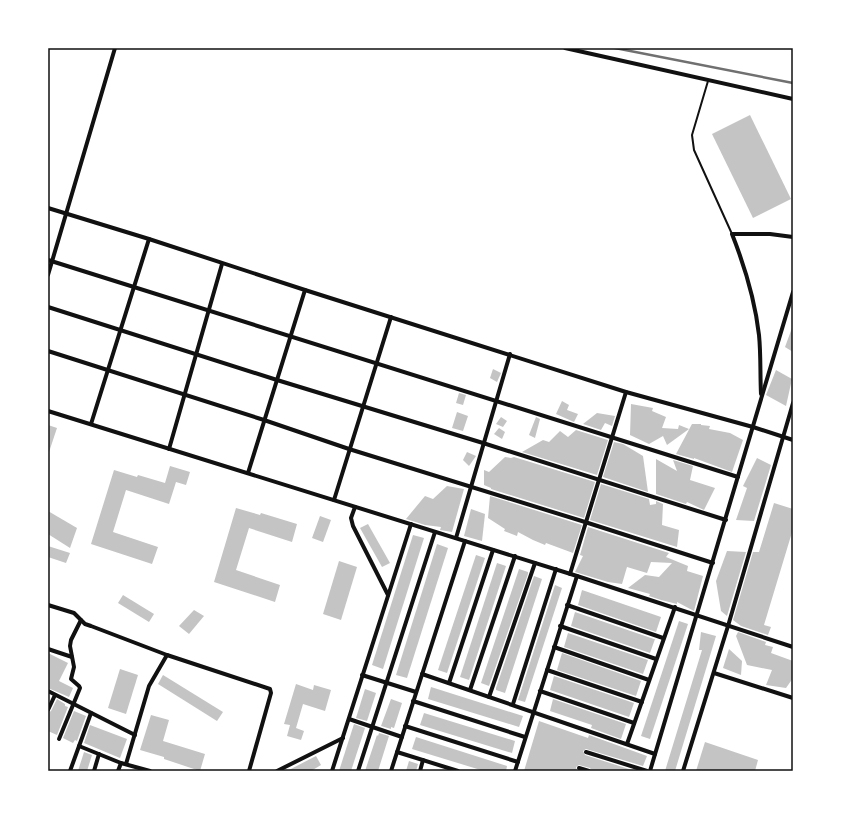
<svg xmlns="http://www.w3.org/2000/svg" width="841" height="819" viewBox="0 0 841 819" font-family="'DejaVu Sans',sans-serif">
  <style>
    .building { fill: #c4c4c4 }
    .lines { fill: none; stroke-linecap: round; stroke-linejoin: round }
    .service { stroke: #111; stroke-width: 2 }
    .minor { stroke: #111; stroke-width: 4 }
    .rail { stroke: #707070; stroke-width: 2.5 }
    .neatline { fill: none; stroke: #111; stroke-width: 1.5 }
  </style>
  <rect width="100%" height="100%" fill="#fff"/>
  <g class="building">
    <polygon points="750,115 791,199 753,218 712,134"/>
    <polygon points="792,328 793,328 793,352 785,347"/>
    <polygon points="493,369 501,373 497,382 490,378"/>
    <polygon points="776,370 792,379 786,406 766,395"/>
    <polygon points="459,393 466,395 463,405 456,403"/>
    <polygon points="562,401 569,405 567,410 578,414 574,422 556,414"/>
    <polygon points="631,404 653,408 652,411 666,417 662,428 678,429 679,425 689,429 667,445 663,436 649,444 630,435"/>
    <polygon points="457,412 468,416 463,431 452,428"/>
    <polygon points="597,413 615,416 612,426 605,423 601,430 583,424"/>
    <polygon points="501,417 507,421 503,427 496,424"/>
    <polygon points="536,417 540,419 535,438 529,435"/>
    <polygon points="692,424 701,424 701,425 710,426 709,429 730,433 743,440 732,472 694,458 694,459 676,454"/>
    <polygon points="48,425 57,428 49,452 48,452"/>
    <polygon points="499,428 505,432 502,439 494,434"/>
    <polygon points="576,430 608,440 597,475 522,452 543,440 549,442 560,431 568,437"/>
    <polygon points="614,442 623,444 643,456 648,492 603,477"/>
    <polygon points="467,452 476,456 469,466 463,460"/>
    <polygon points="505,457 511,458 514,457 595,482 584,518 491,489 491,488 484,485 484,470 489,472"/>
    <polygon points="757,458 771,465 754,521 736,520 747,488 743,486"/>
    <polygon points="656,459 677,471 673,460 693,466 690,480 715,488 704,510 687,502 686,504 656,494"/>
    <polygon points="170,466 190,472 186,485 176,482 169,504 126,490 113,532 158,547 152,564 91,544 114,470 137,477 138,475 165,483"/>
    <polygon points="601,484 649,499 650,505 656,504 656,501 663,504 662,525 679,530 677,547 590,520"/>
    <polygon points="447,486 464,489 452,532 440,530 441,527 425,525 406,519 425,496 433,499"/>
    <polygon points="490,496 582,525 573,553 546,543 545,545 533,540 518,532 517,536 504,531 505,529 488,518"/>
    <polygon points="774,503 793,509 793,529 764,625 771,627 768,635 741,626 733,620 753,552 759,552"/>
    <polygon points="236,508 260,515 261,513 297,524 292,542 249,528 236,570 280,585 275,602 214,582"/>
    <polygon points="471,509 485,514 482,541 464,536"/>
    <polygon points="48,511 77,528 70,548 48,534"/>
    <polygon points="320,516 331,520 323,542 312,538"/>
    <polygon points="368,524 390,563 382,567 360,528"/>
    <polygon points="588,527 669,553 666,557 688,566 687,571 703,576 694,611 677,602 677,604 661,600 649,596 650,594 628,588 645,575 659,577 672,563 651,562 647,573 627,567 622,584 608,582 575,572 583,556 580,555"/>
    <polygon points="413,535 424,538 383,669 372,665"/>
    <polygon points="437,544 448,548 407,678 396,675"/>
    <polygon points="48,546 70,553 66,563 48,557"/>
    <polygon points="727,551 746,552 727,616 721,611 716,581"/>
    <polygon points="476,555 485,558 447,673 438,670"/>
    <polygon points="339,561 357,567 341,620 323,614"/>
    <polygon points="497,563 506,566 469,680 460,677"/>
    <polygon points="519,569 528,572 528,574 489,686 481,683"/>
    <polygon points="534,576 542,579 505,693 496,690 496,688"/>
    <polygon points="555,585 562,588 525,702 518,700"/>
    <polygon points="582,590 661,617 656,632 578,605"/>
    <polygon points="123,595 154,614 149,622 118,603"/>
    <polygon points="194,610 204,616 189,634 179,626"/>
    <polygon points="575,612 654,639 655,639 650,653 571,626"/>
    <polygon points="679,621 688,624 650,739 641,736"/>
    <polygon points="701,632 716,636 675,771 665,771 702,650 699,650"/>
    <polygon points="738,632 766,642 765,645 773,647 771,653 793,661 793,678 786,688 766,685 772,670 747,665 736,636"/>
    <polygon points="568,633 648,660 643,674 564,647"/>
    <polygon points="729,649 742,661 741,675 723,668"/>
    <polygon points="48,653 68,663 59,681 73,688 69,697 48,688"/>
    <polygon points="562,653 641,681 636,696 557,670"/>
    <polygon points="120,669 138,675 126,714 108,708"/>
    <polygon points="163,675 223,712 217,721 158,684"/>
    <polygon points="554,676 634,703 629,717 550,690"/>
    <polygon points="296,684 313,690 314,685 331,690 325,711 303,704 296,728 304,731 301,740 287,736 290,725 284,724"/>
    <polygon points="431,687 523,716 519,727 428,699"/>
    <polygon points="365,689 376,693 367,721 356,718"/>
    <polygon points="57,699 65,704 65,706 68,707 57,735 48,731 48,713 51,711"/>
    <polygon points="391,699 402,703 394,728 391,727 391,729 381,726"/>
    <polygon points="553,699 626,724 621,739 591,728 592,725 550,711"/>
    <polygon points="74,711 86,716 77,741 75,740 73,743 63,738"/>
    <polygon points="424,713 515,741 512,753 420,725"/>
    <polygon points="151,715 169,720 163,741 205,754 200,771 164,759 164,757 140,750"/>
    <polygon points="539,721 588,738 589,735 647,756 643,766 586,749 583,751 585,755 635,771 592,771 590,768 579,765 576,767 577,771 524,771"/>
    <polygon points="354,724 365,728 351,771 339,771"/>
    <polygon points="90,725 127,739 120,758 84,743"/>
    <polygon points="379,733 389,736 378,771 365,771 377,735 378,736"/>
    <polygon points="416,737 507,766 506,771 484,771 412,749"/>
    <polygon points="705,742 758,760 755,771 696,771"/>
    <polygon points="84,752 92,755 87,771 78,771"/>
    <polygon points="316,756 321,765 311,771 287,771"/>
    <polygon points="409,761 418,764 416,771 406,771"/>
  </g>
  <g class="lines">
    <polyline class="service" points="708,81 692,135 694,150 732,234"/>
    <g class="minor">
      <polyline points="565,48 793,99"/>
      <polyline points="48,208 149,239 305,290 626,392 753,427 793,440"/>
      <polyline points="48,260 738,477"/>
      <polyline points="48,275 115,48"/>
      <polyline points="48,307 277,380 483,443 726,520"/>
      <polyline points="48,351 264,420 349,449 585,522 713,563"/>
      <path d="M761 394C760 374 761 355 759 335 755 300 745 267 732 234H770L793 237"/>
      <polyline points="48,411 577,576 793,647"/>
      <polyline points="91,424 149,239"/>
      <polyline points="169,449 222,264"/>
      <polyline points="248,473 305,290"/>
      <polyline points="334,500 391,317"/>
      <polyline points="355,507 351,518 353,526 388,595"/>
      <polyline points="456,538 510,354"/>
      <polyline points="570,574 626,392"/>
      <polyline points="48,605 74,613 85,624 91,626 167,655 270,689 271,693 249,771"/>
      <polyline points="567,605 663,638"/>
      <polyline points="560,626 656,659"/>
      <polyline points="554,647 649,680"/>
      <polyline points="48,649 72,657"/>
      <polyline points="547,670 642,702"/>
      <polyline points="714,673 793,698"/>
      <polyline points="422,674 655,754"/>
      <polyline points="362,675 416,692"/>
      <polyline points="449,683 493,550"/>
      <polyline points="470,690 515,556"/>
      <polyline points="48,691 135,735"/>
      <polyline points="540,691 634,723"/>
      <polyline points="489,697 535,563"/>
      <polyline points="413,701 525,737"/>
      <polyline points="513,704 556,569"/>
      <polyline points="48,710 55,695"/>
      <polyline points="349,719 402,737"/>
      <polyline points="405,726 518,762"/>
      <polyline points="59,739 80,688 79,686 71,679 74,667 70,646 71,640 81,620"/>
      <polyline points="627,744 675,607"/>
      <polyline points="79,746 121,763 150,771"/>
      <polyline points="397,752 458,771"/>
      <polyline points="586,752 647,771"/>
      <polyline points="126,764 149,686 167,655"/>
      <polyline points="579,768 589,771"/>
      <polyline points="70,771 91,713"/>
      <polyline points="94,771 99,754"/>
      <polyline points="118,771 121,763"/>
      <polyline points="277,771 343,738"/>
      <polyline points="332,771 411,524"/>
      <polyline points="358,771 435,532"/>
      <polyline points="391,771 465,541"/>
      <polyline points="420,771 423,760"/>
      <polyline points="515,771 577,576"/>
      <polyline points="650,771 793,292"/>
      <polyline points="683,771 728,626 793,403"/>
    </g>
    <polyline class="rail" points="615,48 793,83"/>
  </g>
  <rect width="841" height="819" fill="none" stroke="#ffffff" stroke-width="98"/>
  <rect x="49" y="49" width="743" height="721" class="neatline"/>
</svg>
